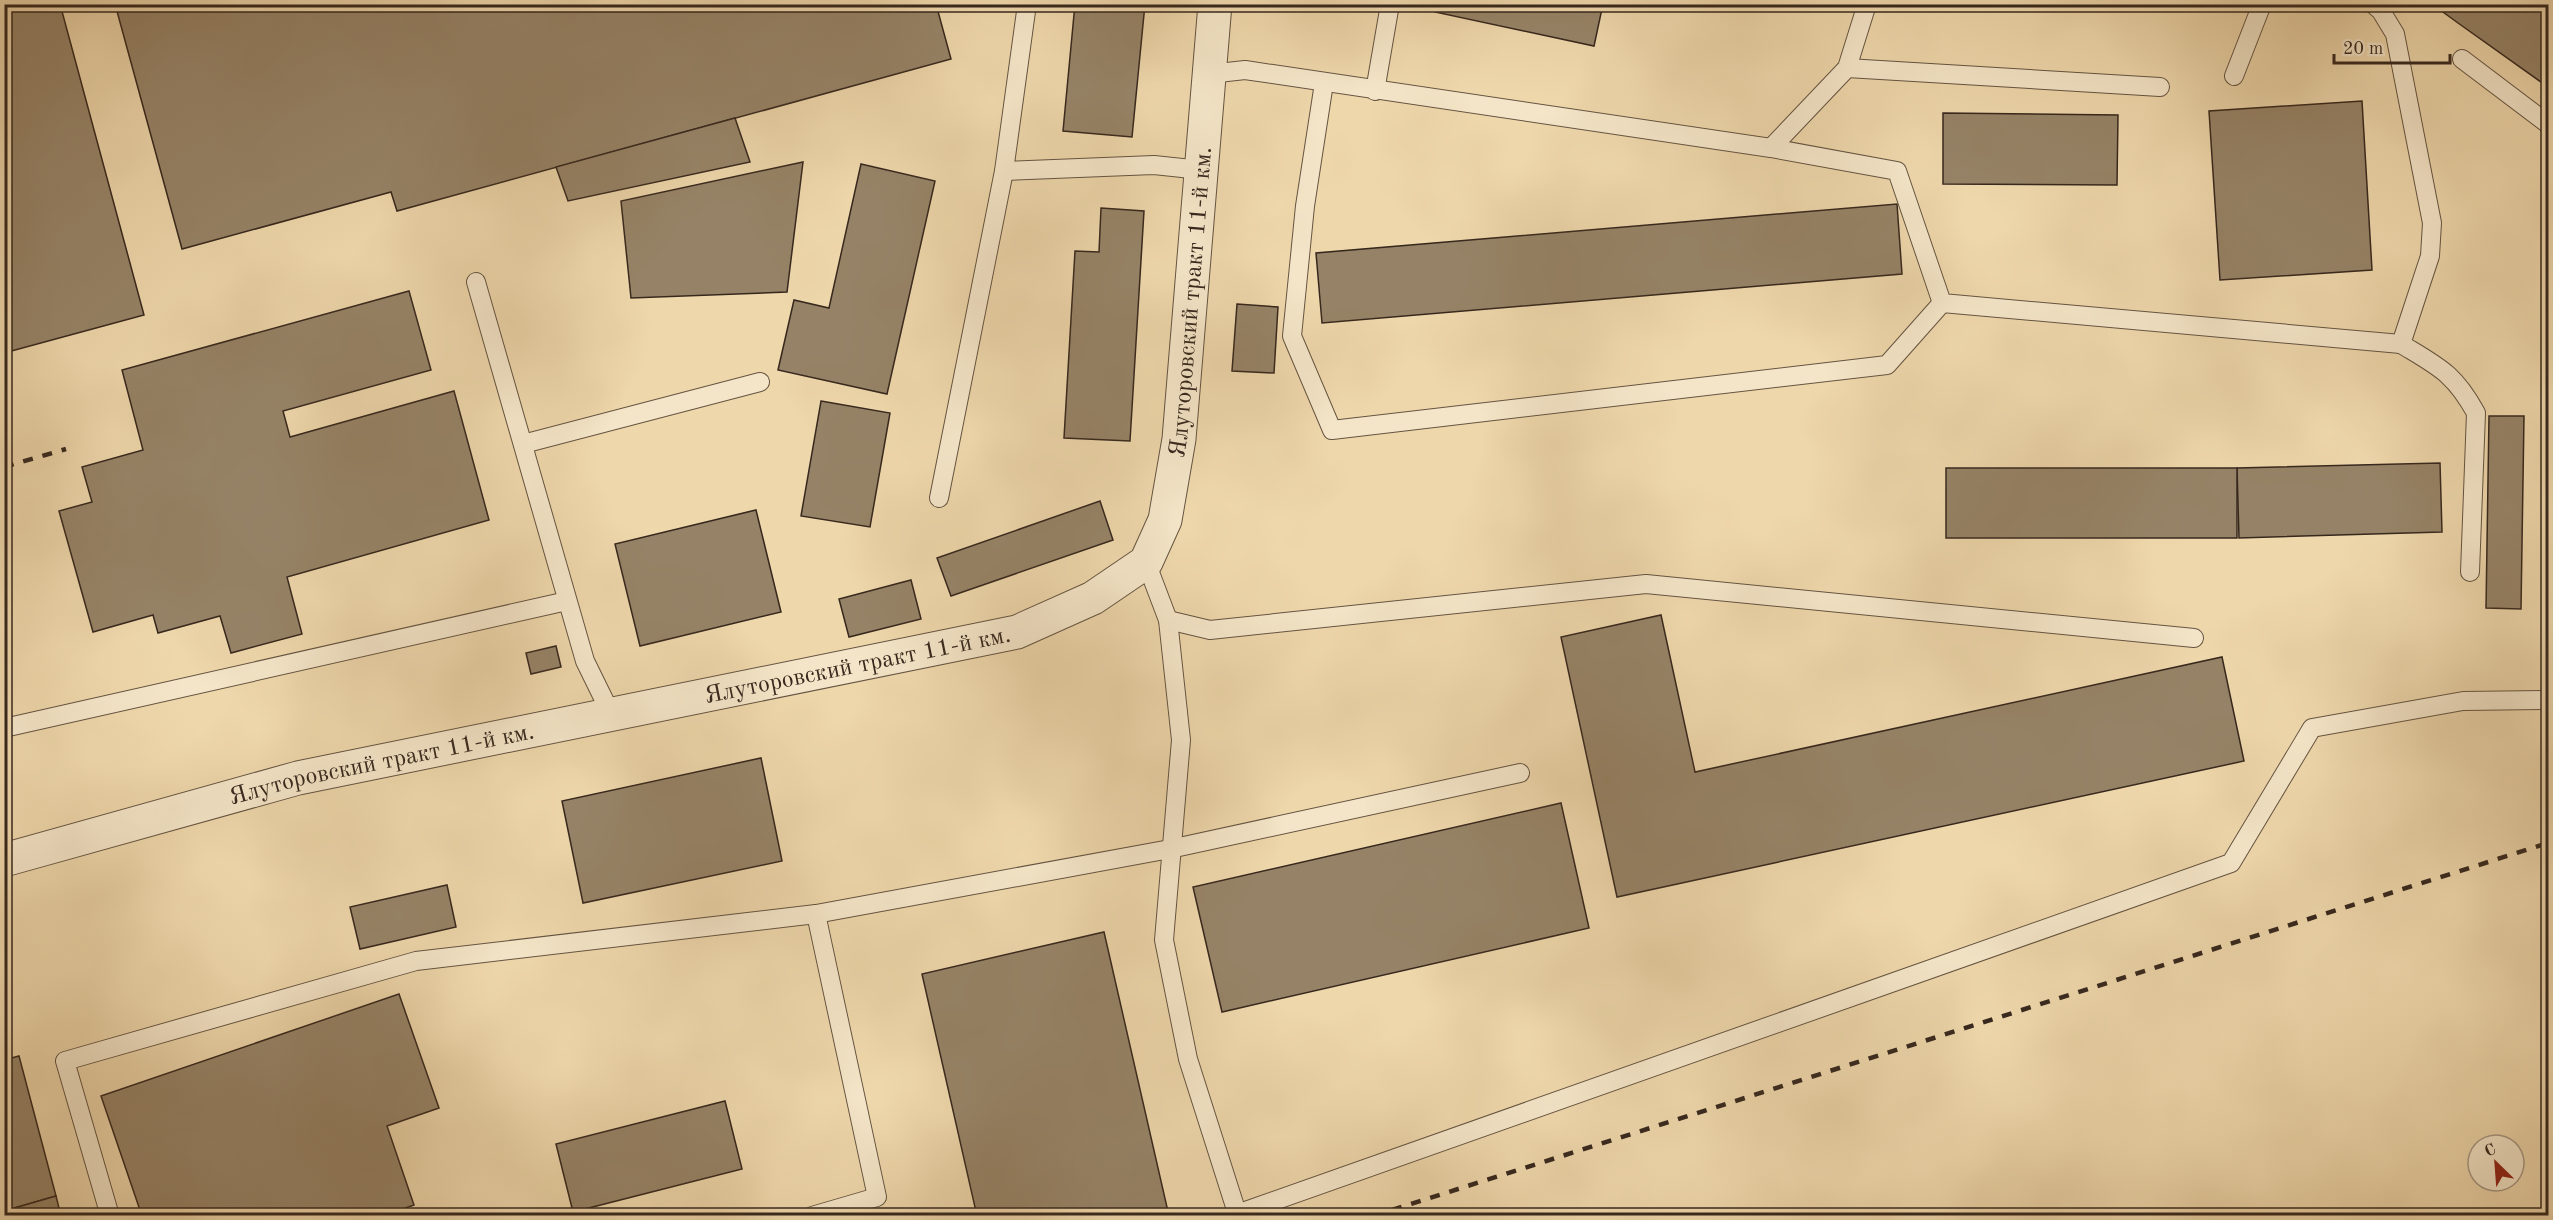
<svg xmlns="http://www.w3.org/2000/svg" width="2553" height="1220" viewBox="0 0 2553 1220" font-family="'Old Standard TT',serif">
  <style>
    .building { fill: #968367; stroke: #37281e; stroke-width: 1.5 }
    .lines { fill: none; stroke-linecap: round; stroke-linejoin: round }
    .lane-casing { stroke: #655441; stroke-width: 20 }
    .street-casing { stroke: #655441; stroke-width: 35 }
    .lane { stroke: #f4e5c8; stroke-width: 18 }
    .street { stroke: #f4e5c8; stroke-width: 33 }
    .rail { stroke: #37281e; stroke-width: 4.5; stroke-dasharray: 10 10; stroke-linecap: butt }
    .labels { text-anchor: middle; stroke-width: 5; stroke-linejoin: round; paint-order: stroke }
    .street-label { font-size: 24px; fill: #37281e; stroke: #f4e5c8 }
  </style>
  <rect width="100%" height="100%" fill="#eed7ab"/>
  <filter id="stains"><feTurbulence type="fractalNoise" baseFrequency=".00333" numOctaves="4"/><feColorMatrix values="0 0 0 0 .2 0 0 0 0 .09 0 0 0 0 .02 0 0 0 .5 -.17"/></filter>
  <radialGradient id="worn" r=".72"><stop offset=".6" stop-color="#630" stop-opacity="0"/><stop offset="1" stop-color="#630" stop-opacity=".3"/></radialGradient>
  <g class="building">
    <polygon points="36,4 60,4 144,315 4,353 4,13"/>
    <polygon points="115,4 936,4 951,59 397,211 391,192 182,249"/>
    <polygon points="1075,4 1145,4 1132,137 1063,131"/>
    <polygon points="1437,4 1603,4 1594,46 1435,12"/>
    <polygon points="2432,4 2548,4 2548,87 2458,23"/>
    <polygon points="2362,101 2372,270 2220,280 2209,111"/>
    <polygon points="1943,113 2118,115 2117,185 1943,184"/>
    <polygon points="735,118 750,162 568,201 556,167"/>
    <polygon points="803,162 787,292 631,298 621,201"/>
    <polygon points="861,164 935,181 887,394 778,370 794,300 829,308"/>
    <polygon points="1897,204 1902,274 1322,323 1316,253"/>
    <polygon points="1101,208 1144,211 1130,441 1064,438 1075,251 1099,252"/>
    <polygon points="409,291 431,370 283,411 290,437 454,391 489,520 287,577 302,634 231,653 220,616 158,633 153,615 93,632 59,511 92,502 82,467 143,450 122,370"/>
    <polygon points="1237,304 1278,307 1274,373 1232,371"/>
    <polygon points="821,401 890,413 870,527 801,516"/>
    <polygon points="2489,416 2524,416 2521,609 2486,608"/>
    <polygon points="2440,463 2442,532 2239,538 2237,468"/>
    <rect x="1946" y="468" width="291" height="70"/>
    <polygon points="1100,501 1113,540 951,596 937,558"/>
    <polygon points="756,510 781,612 640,646 615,544"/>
    <polygon points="911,580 921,619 849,637 839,599"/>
    <polygon points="1661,615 1695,772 2222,657 2244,761 1617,897 1561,637"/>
    <polygon points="556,646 561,667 531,674 526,653"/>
    <polygon points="761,758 782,861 583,903 562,801"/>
    <polygon points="1561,803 1589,928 1222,1012 1193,887"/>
    <polygon points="447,885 456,927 360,949 350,907"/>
    <polygon points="1104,932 1169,1216 977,1216 922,974"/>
    <polygon points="399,994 439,1108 387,1126 414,1205 383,1216 142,1216 101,1096"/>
    <polygon points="19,1056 56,1196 4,1211 4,1060"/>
    <polygon points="725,1101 742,1169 573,1212 556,1144"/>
    <polygon points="56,1196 61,1216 4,1216 4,1211"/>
  </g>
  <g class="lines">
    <defs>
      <g id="lane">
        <polyline points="1027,4 1004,171 1154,165 1201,170"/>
        <path d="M2373 4 2381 11 2395 34 2432 223 2430 256 2401 344C2439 367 2454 373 2476 413L2470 572"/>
        <polyline points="2462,59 2548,124"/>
        <polyline points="1847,68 2160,87"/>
        <polyline points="1209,74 1245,70 1771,148 1847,68 1867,4"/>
        <polyline points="2234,76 2262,4"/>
        <polyline points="1324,83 1305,206 1292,336 1332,430 1887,365 1942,303"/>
        <polyline points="1375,91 1390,4"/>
        <polyline points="1771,148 1897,171 1942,303 2401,344"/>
        <polyline points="476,282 585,661 611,714"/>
        <polyline points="523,444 760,382"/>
        <polyline points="939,498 1004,171"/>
        <polyline points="1146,562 1168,620 1181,740 1164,940 1188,1059 1238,1216"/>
        <polyline points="1168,620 1210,630 1646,584 2194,638"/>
        <polyline points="4,728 567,601"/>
        <polyline points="1237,1214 2231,863 2312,728 2463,701 2548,700"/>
        <polyline points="110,1216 65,1061 416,961 816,914 1170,849 1520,773"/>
        <polyline points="812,1216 877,1197 816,914"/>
      </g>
      <g id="street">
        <path id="s1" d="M4 860 298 778 1017 632 1093 598 1146 562 1165 520 1179 439 1215 4"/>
      </g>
    </defs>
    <use href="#lane" class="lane-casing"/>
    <use href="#street" class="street-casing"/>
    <use href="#lane" class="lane"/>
    <use href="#street" class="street"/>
    <g class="rail">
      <polyline points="4,467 66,449"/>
      <polyline points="1373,1216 2548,843"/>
    </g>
  </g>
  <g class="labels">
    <g class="street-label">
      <text dy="8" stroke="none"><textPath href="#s1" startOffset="1452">Ялуторовский тракт 11-й км.</textPath></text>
      <text dy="8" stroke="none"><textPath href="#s1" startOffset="876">Ялуторовский тракт 11-й км.</textPath></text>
      <text dy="8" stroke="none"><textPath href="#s1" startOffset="390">Ялуторовский тракт 11-й км.</textPath></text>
    </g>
  </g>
  <rect width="2553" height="1220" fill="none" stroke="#eed7ab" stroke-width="24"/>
  <rect x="6" y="6" width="2541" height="1208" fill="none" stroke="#37281e" stroke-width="3"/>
  <rect x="12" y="12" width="2529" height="1196" fill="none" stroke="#37281e" stroke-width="1.5"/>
  <g transform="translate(2496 1163) rotate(335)"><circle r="28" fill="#f4e5c8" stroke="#a89984" stroke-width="1.5"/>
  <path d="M0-4.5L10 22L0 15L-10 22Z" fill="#8f2418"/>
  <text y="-9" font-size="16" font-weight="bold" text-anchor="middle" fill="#37281e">С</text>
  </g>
  <path d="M2334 54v9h116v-9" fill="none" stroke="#37281e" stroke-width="3"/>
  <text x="2343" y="54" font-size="18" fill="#37281e" stroke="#f4e5c8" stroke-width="4.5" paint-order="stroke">20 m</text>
  <rect width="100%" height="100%" filter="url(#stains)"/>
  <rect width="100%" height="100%" fill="url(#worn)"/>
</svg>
